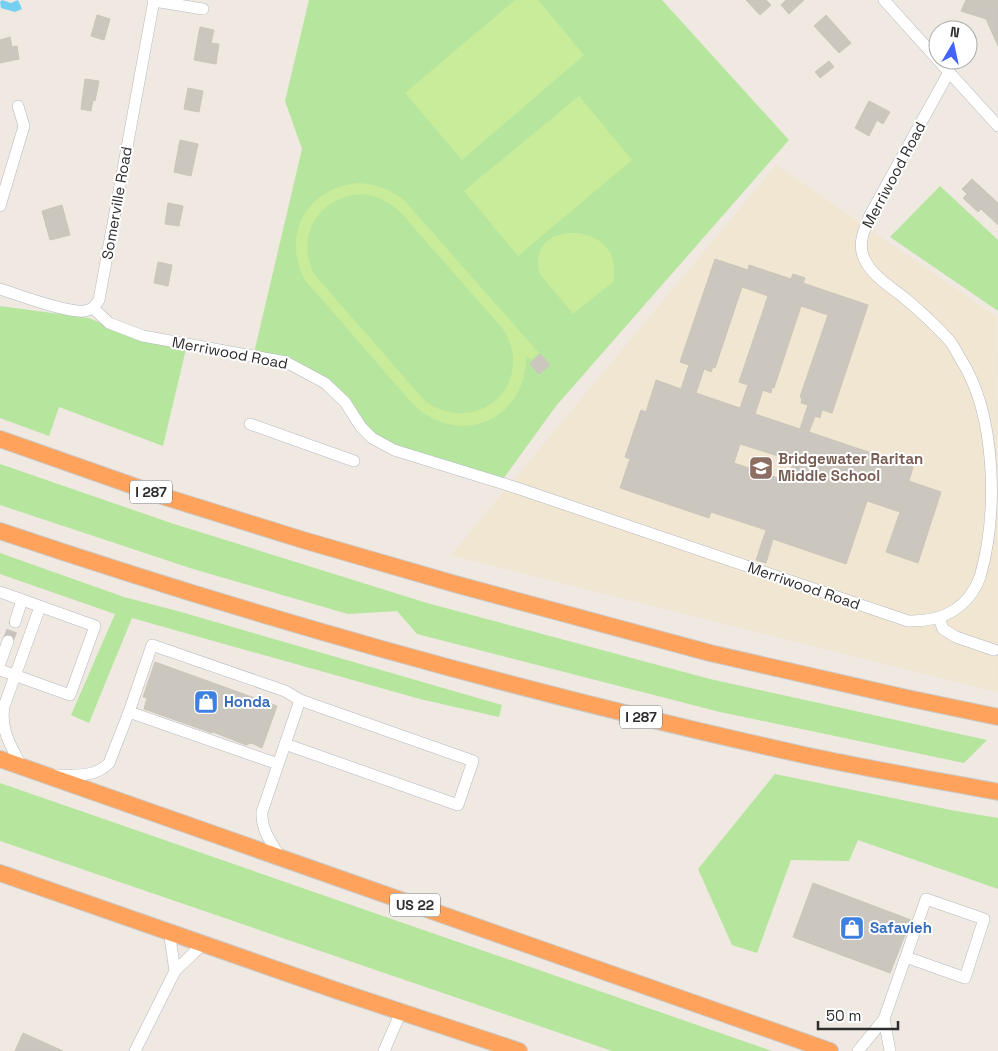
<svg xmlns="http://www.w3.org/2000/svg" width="998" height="1051" viewBox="0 0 998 1051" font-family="'Space Grotesk',sans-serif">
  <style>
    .education { fill: #f0e6d1 }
    .green { fill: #b6e59e }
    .pitch { fill: #c9ec9a; fill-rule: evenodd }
    .water { fill: #75cff0 }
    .building { fill: #cbc7bf; stroke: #cbc5ba; fill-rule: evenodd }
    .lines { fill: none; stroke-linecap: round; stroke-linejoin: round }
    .minor-tunnel { stroke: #c8c4bd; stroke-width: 11; stroke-dasharray: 11 5.5; stroke-linecap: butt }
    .minor-casing { stroke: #b4b7c1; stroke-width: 12 }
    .highway-casing { stroke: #c9c9c9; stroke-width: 18 }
    .minor { stroke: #fff; stroke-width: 11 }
    .highway { stroke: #ffa35c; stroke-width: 16 }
    .labels { text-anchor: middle; stroke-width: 4; stroke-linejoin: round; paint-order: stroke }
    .shield { fill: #fff; stroke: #6d6d6d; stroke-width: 1 }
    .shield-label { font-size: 14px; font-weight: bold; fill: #2e2e2e }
    .street-label { font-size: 15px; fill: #2e2e2e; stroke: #fff }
    .education-label { font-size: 15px; font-weight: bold; fill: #785e54; stroke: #fff; text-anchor: start }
    .shop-label { font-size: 15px; font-weight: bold; fill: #366cbe; stroke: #fff; text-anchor: start }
  </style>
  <rect width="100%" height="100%" fill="#efe9e1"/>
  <polygon class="education" points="776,165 997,317 998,692 451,555"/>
  <g class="green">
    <polygon points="309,0 662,0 789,140 556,406 498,486 379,444 312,373 254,353 302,149 285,101"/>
    <polygon points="940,186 998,240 998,311 890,237"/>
    <polygon points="0,306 89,318 142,341 186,349 163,446 59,407 49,436 0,418"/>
    <polygon points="0,464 171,523 427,603 710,679 987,740 964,763 720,712 417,634 397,611 348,614 193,569 0,505"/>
    <polygon points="0,553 124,597 181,612 502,705 499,717 420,699 132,618 89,723 71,715 115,614 0,574"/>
    <polygon points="775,774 956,811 998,818 998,889 858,840 849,861 791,860 757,953 732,945 698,869"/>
    <polygon points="0,783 772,1051 612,1051 0,841"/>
  </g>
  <g class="pitch">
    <polygon points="515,0 538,0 584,55 462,160 405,93"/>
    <polygon points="579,96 632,160 518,256 464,191"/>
    <path d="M358 183C375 184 389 189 403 199L539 353 530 360 526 356C527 421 457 449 412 403L304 279C282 233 307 188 358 183ZM363 194C378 196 390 202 401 213L503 329C537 383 479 437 426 402L314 274C295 235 319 196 363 194Z"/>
    <path d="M578 233C604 237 619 255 613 282L573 314 540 274C534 258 541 240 558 235 564 233 571 233 578 233Z"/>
  </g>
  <polygon class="water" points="2,0 11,3 18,0 22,9 15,12 1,8 0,2"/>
  <g class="building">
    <polygon points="746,0 766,0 771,5 760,15"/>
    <polygon points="786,0 804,0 789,14 781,5"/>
    <polygon points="966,0 998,0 998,46 986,19 961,11"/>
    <polygon points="97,15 110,19 104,40 91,36"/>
    <polygon points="826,15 851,43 839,53 814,26"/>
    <polygon points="200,27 214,30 211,43 219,44 216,64 194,60"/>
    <polygon points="10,37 12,47 17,46 19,59 0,63 0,40"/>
    <polygon points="829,61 834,67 820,78 815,72"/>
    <polygon points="85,79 99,81 95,101 93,100 91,111 81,109"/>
    <polygon points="188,88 203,91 199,112 184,109"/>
    <polygon points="869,101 890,112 883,124 877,120 869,136 855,128"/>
    <polygon points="180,140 198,144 191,176 174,172"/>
    <polygon points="972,179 998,203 998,225 981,209 978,212 963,198 967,194 962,189"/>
    <polygon points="168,203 183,206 179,226 165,224"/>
    <polygon points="62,205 70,235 50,240 42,211"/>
    <path d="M715 259 748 270 749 265 791 279 793 274 805 278 803 283 868 305 832 413 822 410 820 418 815 416 809 432 913 467 909 481 941 492 918 563 886 552 900 512 867 501 846 564 773 539 766 563 756 560 766 530 711 512 709 518 620 488 630 459 625 457 641 410 646 412 656 380 681 389 689 365 680 362ZM742 287 768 296 739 382 748 385 740 408 696 393 704 369 711 372 713 367 715 368ZM801 306 828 315 800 397 802 398 801 403 808 405 800 429 755 414 763 390 771 393 772 387 774 388ZM740 444 794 461 787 481 734 463Z"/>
    <polygon points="158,262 172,265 168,286 154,283"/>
    <polygon points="540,354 550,365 539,374 530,364"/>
    <polygon points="155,662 277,706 262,748 251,743 246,745 213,732 212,733 144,709 147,698 143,697"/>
    <polygon points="813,883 911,920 890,973 793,937"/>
    <polygon points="23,1033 63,1051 15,1051"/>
  </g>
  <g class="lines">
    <polyline class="minor-tunnel" points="8,641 15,622"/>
    <defs>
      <g id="minor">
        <polyline points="884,0 938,60"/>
        <polyline points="154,1 203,9"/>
        <polyline points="938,60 998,126"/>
        <polyline points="0,206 24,126 18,106"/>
        <path d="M0 289C19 295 66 313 84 311 92 310 95 306 99 300L154 0"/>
        <path d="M93 308 109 323 143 336 286 362 325 383 345 402 361 427 372 438 394 450 517 488 908 621C941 622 968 609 980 577 998 514 997 415 960 358 956 351 953 344 948 339 935 325 921 312 907 300 892 287 872 277 864 258 857 243 865 229 870 215L949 72"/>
        <polyline points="250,424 354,461"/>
        <polyline points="0,592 95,626 70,695 0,670"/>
        <polyline points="939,618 943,629 956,637 994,650"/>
        <polyline points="15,622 22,600"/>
        <polyline points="0,663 8,641"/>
        <polyline points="285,744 458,805 473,761 300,700"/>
        <path d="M278 764 129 712 152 645 285 691 300 700 262 812C261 830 272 844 281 858"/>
        <path d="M22 767C11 746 0 730 4 706L40 607"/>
        <path d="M55 775C74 775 95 778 109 763L129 712"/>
        <polyline points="169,931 175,971"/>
        <polyline points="884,1019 890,1051"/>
        <polyline points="135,1051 175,971 204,943"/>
        <polyline points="384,1051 401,1012"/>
        <polyline points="858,1051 884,1019 926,899 984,919 965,978 906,957"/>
      </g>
      <g id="highway">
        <polyline points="0,439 162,496 303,540 455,584 710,653 907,698 998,717"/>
        <path d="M0 531C264 620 533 695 804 755 869 769 934 780 998 792"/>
        <polyline points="0,759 830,1051"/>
        <polyline points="0,873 338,991 519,1051"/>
      </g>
    </defs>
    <use href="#minor" class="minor-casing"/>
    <use href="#highway" class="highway-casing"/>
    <use href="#minor" class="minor"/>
    <use href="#highway" class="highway"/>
  </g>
  <defs>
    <symbol id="school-square" viewBox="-11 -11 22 22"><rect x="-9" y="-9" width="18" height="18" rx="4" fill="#8d6e63" stroke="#fff"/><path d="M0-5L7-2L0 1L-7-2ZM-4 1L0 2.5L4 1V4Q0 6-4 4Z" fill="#fff"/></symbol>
    <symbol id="shop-square" viewBox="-11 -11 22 22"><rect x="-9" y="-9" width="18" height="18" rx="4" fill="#3f7fe0" stroke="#fff"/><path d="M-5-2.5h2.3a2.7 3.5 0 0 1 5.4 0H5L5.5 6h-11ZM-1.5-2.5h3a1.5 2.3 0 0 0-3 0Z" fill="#fff"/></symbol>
  </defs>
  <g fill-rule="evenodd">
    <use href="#school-square" x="747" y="454" width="28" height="28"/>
    <use href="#shop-square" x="192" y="688" width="28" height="28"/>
    <use href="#shop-square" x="838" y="914" width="28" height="28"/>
  </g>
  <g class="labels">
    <g class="shield">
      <rect x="130" y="480.5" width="42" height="23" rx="4"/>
      <rect x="620" y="705.5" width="42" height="23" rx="4"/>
      <rect x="390" y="893.5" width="50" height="23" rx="4"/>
    </g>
    <g class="shield-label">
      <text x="151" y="497">I 287</text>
      <text x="641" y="722">I 287</text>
      <text x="415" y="910">US 22</text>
    </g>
    <g class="street-label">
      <text transform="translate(894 175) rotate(-62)" y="5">Merriwood Road</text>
      <text transform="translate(117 203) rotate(-80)" y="5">Somerville Road</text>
      <text transform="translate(230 353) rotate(11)" y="5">Merriwood Road</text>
      <text transform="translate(804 586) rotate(19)" y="5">Merriwood Road</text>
    </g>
    <g class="education-label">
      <text x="778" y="464">Bridgewater Raritan<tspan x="778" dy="17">Middle School</tspan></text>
    </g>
    <g class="shop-label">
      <text x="224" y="707">Honda</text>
      <text x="870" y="933">Safavieh</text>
    </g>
  </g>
  <g transform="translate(953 45) rotate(9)"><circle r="24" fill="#ffffff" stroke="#ababab"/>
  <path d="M0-4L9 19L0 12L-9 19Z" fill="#4264fb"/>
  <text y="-8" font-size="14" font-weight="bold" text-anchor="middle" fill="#2e2e2e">N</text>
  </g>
  <path d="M818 1021v8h80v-8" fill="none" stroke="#2e2e2e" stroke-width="2.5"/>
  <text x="826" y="1021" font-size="15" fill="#2e2e2e" stroke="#ffffff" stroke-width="4" paint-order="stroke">50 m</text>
</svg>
